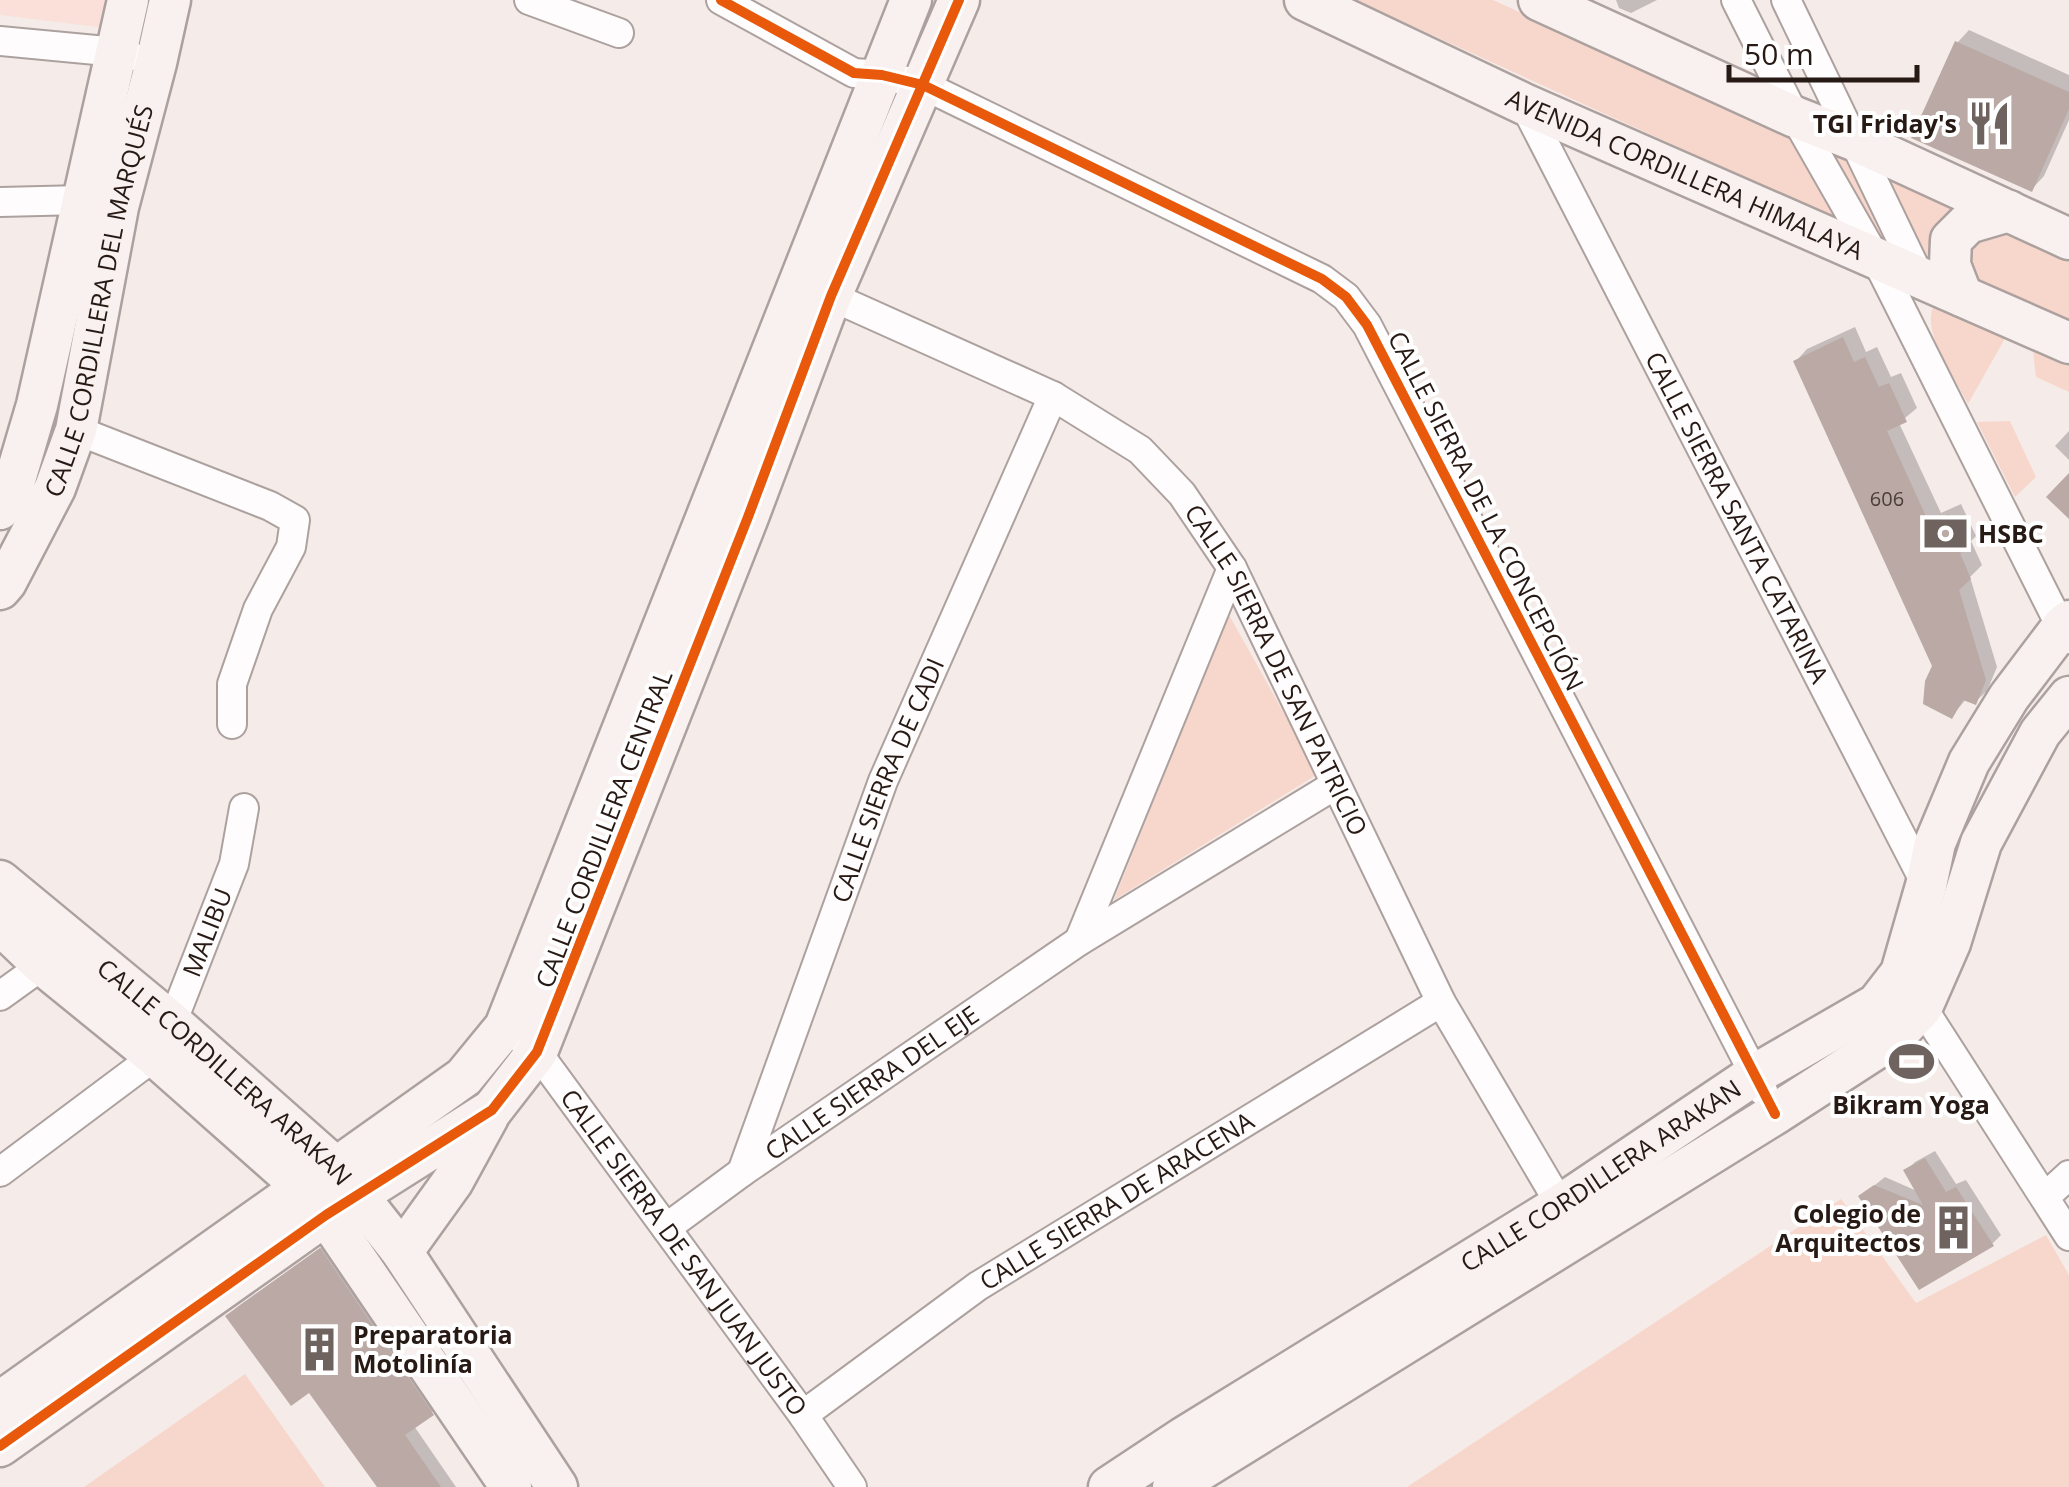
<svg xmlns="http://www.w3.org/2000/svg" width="2069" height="1487" viewBox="0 0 2069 1487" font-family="'Open Sans',sans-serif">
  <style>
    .built { fill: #fae0d8 }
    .green { fill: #f7d7cc }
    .shadow { fill: #0003 }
    .building { fill: #baa9a4 }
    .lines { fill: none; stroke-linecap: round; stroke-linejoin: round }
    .street-casing { stroke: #aca19e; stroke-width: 32 }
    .secondary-casing { stroke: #aca19e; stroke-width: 45 }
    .street { stroke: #fefcfc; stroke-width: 28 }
    .secondary { stroke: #f8f1ef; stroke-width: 40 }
    .cycleway-casing { stroke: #fff; stroke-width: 16 }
    .cycleway { stroke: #e8590c; stroke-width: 10 }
    .labels { text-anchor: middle; stroke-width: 8; stroke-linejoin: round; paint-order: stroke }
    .number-label { font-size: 20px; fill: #4c3d38 }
    .poi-label { font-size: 25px; font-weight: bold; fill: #271914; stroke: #fff; text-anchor: end }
    .street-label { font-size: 25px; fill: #271914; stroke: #fff }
  </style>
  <rect width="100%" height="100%" fill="#f5ece9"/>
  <polygon class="built" points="0,0 118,0 113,29 0,15"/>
  <g class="green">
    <polygon points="1355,0 1493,0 2069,260 2069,325"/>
    <path d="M1933 307 1947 308 2008 333 1968 404C1955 378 1922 334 1933 307Z"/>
    <polygon points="2032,343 2069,360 2069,392 2036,377"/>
    <polygon points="2010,421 2036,477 2015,497 1977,422"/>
    <polygon points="1228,613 1318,774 1114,900"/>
    <polygon points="1841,1199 1916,1303 2046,1235 2069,1275 2069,1487 1407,1487"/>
    <polygon points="245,1374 325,1487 84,1487"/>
  </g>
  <g class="shadow">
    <polygon points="1616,0 1657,0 1631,13 1619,8"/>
    <polygon points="1969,30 2069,75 2069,120 2044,176 2032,189 1957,43"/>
    <polygon points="1855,327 1866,352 1877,347 1891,377 1901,373 1917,408 1899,423 1941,513 1961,504 1976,536 1971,541 1982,565 1970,577 1997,667 1987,691 1975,702 1967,698 1952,716 1935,666 1796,361 1807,349"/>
    <polygon points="2069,431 2069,460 2055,446"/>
    <polygon points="1935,1151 1956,1184 1966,1180 2001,1235 1992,1244 1861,1196 1885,1177 1917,1191 1906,1171 1915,1162"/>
    <polygon points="330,1241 441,1405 414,1426 456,1487 380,1487 310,1389 228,1316 237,1307"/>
  </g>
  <g class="building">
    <polygon points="1955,41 2069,92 2069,109 2032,192 1911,138"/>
    <polygon points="1843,337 1854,362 1865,357 1879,387 1889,383 1907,422 1887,431 1929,523 1949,514 1966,550 1960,553 1971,579 1959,590 1986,680 1976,705 1963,700 1952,719 1923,704 1925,681 1932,666 1793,361"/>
    <polygon points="2069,473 2069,519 2046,497"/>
    <polygon points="1925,1158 1946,1192 1956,1187 1994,1246 1919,1290 1858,1196 1874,1185 1923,1205 1903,1170"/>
    <polygon points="320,1248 434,1415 405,1435 441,1487 377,1487 309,1393 291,1406 225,1316"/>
  </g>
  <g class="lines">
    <defs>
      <g id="street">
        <polyline points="529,0 619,33"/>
        <polyline points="721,0 854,73 882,75 923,85 1322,279 1346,297 1367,325 1763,1091"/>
        <polyline points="1736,0 1795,117 1875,257 2067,639"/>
        <polyline points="1786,0 1919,276"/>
        <polyline points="0,41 117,52 131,56"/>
        <path id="s1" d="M1524 104 1930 892"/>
        <polyline points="0,202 82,200 97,203"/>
        <path id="s2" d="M817 290 1053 396 1140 450 1182 494 1232 568 1441 1002 1570 1221"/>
        <polyline points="76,430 270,506 295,520 291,547 258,609 232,684 232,724"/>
        <polyline points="1079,941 1232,568"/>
        <polyline points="1913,993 2069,1236"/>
        <polyline points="0,996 43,965"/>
        <path id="s3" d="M524 1042 537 1052 803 1415 852 1487"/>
        <path id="s4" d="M0 1172 155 1056 172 1023 234 864 244 808"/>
        <path id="s5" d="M742 1172 883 781 1053 396"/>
        <polyline points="2045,1197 2069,1175"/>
        <path id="s6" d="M666 1228 742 1172 1079 941 1335 785"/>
        <path id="s7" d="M803 1415 978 1286 1441 1002"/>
      </g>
      <g id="secondary">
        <path id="s8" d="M1305 0 1524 104 2069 343"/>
        <polyline points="1539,0 1795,117 1856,141 2069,239"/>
        <polyline points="1962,296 1950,265 1951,240 1968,223 2009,211"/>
        <polyline points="0,509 14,483 37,405 128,0"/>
        <path id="s9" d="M0 589 6 582 55 488 76 430 118 207 156 63 170 0"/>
        <path id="s10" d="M0 881 172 1023 336 1168 402 1252 557 1487"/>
        <polyline points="0,924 43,965 155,1056 303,1187 326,1215 511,1487"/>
        <polyline points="402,1252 453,1181 488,1117"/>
        <polyline points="0,1402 303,1187 336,1168 464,1077 505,1027 911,0"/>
        <polyline points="0,1446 326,1215 492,1110 537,1052 748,517 831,296 959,0"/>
        <path id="s11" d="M1109 1487 1183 1438 1559 1206 1754 1075 1877 1004 1901 973 1926 886 1935 843 1969 762 2009 697 2062 627 2069 621"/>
        <polyline points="1173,1487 1775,1114 1894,1037 1922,1007 1950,943 1981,843 2040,733 2069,697"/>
      </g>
    </defs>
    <use href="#street" class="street-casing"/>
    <use href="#secondary" class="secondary-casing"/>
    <use href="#street" class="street"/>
    <use href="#secondary" class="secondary"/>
    <defs>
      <g id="cycleway">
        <polyline points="721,0 854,73 882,75 923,85 1322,279 1346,297 1367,325 1775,1114"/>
        <polyline points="0,1446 326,1215 492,1110 537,1052 748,517 831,296 959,0"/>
      </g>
    </defs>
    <use href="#cycleway" class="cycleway-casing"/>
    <use href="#cycleway" class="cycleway"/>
  </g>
  <defs>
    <symbol id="restaurant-bare" viewBox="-9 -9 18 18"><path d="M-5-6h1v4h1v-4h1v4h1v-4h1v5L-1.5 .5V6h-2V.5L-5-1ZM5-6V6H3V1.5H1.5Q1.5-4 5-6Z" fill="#6f635f" stroke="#fff" stroke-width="2.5" paint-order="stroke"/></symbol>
    <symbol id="bank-bare" viewBox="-9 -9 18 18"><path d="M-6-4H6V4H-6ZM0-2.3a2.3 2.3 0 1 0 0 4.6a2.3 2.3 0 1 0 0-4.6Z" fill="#6f635f" stroke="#fff" stroke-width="2.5" paint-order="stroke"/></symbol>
    <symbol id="stadium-bare" viewBox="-9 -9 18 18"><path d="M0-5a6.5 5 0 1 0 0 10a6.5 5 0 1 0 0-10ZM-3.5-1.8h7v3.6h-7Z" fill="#6f635f" stroke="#fff" stroke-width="2.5" paint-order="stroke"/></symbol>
    <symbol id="building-bare" viewBox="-9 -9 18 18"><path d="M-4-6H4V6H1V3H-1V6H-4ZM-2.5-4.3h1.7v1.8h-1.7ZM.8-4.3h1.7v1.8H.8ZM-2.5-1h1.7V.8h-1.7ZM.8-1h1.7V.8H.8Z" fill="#6f635f" stroke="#fff" stroke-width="2.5" paint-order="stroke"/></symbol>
  </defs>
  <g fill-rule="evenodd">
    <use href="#restaurant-bare" x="1958" y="92" width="63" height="63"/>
    <use href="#bank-bare" x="1914" y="502" width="63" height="63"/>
    <use href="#stadium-bare" x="1880" y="1030" width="63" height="63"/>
    <use href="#building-bare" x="1922" y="1196" width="63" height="63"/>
    <use href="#building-bare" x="288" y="1318" width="63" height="63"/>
  </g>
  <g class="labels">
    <g class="number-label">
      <text x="1887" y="506">606</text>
    </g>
    <g class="poi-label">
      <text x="1957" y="133">TGI Friday's</text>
      <text x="1978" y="543" text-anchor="start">HSBC</text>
      <text x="1911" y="1114" text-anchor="middle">Bikram Yoga</text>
      <text x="1921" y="1223">Colegio de<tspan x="1921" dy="29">Arquitectos</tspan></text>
      <text x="353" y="1344" text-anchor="start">Preparatoria<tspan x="353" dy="29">Motolinía</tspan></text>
    </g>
    <g class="street-label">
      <text dy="9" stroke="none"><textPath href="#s8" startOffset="418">AVENIDA CORDILLERA HIMALAYA</textPath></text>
      <text dy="9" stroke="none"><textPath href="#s9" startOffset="308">CALLE CORDILLERA DEL MARQUÉS</textPath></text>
      <text transform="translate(1486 511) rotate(63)" y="9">CALLE SIERRA DE LA CONCEPCIÓN</text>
      <text dy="9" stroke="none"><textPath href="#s1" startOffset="465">CALLE SIERRA SANTA CATARINA</textPath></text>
      <text dy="9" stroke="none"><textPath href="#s2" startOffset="622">CALLE SIERRA DE SAN PATRICIO</textPath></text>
      <text dy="9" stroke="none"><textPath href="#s5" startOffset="418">CALLE SIERRA DE CADI</textPath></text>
      <text transform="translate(604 829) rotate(-69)" y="9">CALLE CORDILLERA CENTRAL</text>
      <text dy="9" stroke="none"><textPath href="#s4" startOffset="328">MALIBU</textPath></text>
      <text dy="9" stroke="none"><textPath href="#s10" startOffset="295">CALLE CORDILLERA ARAKAN</textPath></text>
      <text dy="9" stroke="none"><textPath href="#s6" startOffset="252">CALLE SIERRA DEL EJE</textPath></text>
      <text dy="9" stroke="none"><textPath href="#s11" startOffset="582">CALLE CORDILLERA ARAKAN</textPath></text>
      <text dy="9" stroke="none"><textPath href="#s7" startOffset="380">CALLE SIERRA DE ARACENA</textPath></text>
      <text dy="9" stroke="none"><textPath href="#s3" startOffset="265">CALLE SIERRA DE SAN JUAN JUSTO</textPath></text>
    </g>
  </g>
  <path d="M1729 65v15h188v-15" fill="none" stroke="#271914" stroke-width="5"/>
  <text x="1744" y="65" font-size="30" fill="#271914" stroke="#ffffff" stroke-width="8" paint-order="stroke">50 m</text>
</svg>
